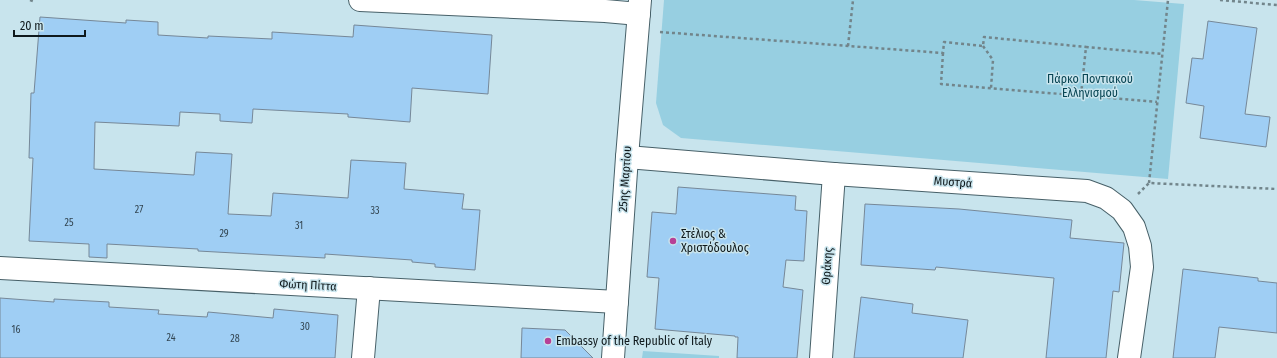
<svg xmlns="http://www.w3.org/2000/svg" width="1277" height="358" viewBox="0 0 1277 358" font-family="'Fira Sans Condensed',sans-serif">
  <style>
    .green { fill: #97cfe1 }
    .building { fill: #9fcef4; stroke: #768898 }
    .lines { fill: none; stroke-linecap: round; stroke-linejoin: round }
    .minor-casing { stroke: #476068; stroke-width: 24 }
    .tertiary-casing { stroke: #476068; stroke-width: 24 }
    .path { stroke: #72858b; stroke-width: 2.5; stroke-dasharray: 3 3; stroke-linecap: butt }
    .minor { stroke: #fff; stroke-width: 22 }
    .tertiary { stroke: #fff; stroke-width: 22 }
    .poi-dot { fill: #b74096; stroke: #c8e4ed; stroke-width: 1.5 }
    .labels { text-anchor: middle; stroke-width: 3; stroke-linejoin: round; paint-order: stroke }
    .number-label { font-size: 10px; fill: #334652 }
    .park-label { font-size: 12px; fill: #074452; stroke: #c8e4ed }
    .street-label { font-size: 12px; fill: #0f191c; stroke: #c8e4ed }
    .poi-label { font-size: 12px; fill: #0f191c; stroke: #c8e4ed; text-anchor: start }
  </style>
  <rect width="100%" height="100%" fill="#c8e4ed"/>
  <g class="green">
    <polygon points="664,0 1134,0 1184,4 1168,179 681,138 663,125 656,103"/>
    <polygon points="643,351 719,356 719,358 642,358"/>
  </g>
  <g class="building">
    <polygon points="40,17 126,23 126,20 158,22 158,35 208,38 208,36 272,39 272,32 353,37 354,25 492,35 488,94 412,88 410,122 348,117 348,114 253,109 252,123 220,121 220,114 180,112 179,126 95,122 94,169 194,175 196,152 232,154 228,214 271,216 273,193 348,198 351,160 406,163 404,189 464,194 462,209 480,210 475,270 435,267 435,264 412,262 412,260 325,254 325,258 198,251 198,249 107,244 107,258 89,257 89,244 29,241 33,158 29,158 31,93 34,93"/>
    <polygon points="1208,21 1257,28 1245,114 1270,117 1266,147 1200,138 1204,106 1186,103 1192,58 1203,59"/>
    <polygon points="678,187 796,196 795,210 807,211 804,261 786,260 783,287 803,290 797,358 737,358 738,337 735,337 735,336 655,329 659,278 647,277 652,212 676,214"/>
    <polygon points="865,204 959,209 1072,220 1070,238 1124,243 1119,292 1113,291 1106,358 1046,358 1054,278 936,267 935,270 861,265"/>
    <polygon points="1183,269 1258,278 1258,281 1277,283 1277,333 1219,327 1215,358 1173,358"/>
    <polygon points="861,297 913,304 912,313 968,320 963,358 854,358"/>
    <polygon points="0,298 54,302 54,299 109,302 109,307 159,310 158,314 207,317 208,312 273,318 274,309 338,315 335,358 0,358"/>
    <polygon points="522,328 565,330 593,358 521,358"/>
  </g>
  <g class="lines">
    <defs>
      <g id="minor">
        <polyline points="360,0 605,11 639,14"/>
        <polyline points="627,157 834,174 1087,191 1106,198 1122,210 1134,227 1140,246 1142,267 1129,358"/>
        <polyline points="0,268 617,302"/>
        <polyline points="363,358 369,288"/>
        <polyline points="821,358 834,174"/>
      </g>
      <polyline id="tertiary" points="613,358 627,157 640,0"/>
    </defs>
    <use href="#minor" class="minor-casing"/>
    <use href="#tertiary" class="tertiary-casing"/>
    <g class="path">
      <polyline points="30,0 33,1"/>
      <polyline points="1220,0 1277,5"/>
      <polyline points="660,32 943,53 944,42 983,46 984,37 1086,47"/>
      <polyline points="848,46 853,0"/>
      <polyline points="983,46 993,60 991,88"/>
      <polyline points="943,53 941,84 1157,102"/>
      <polyline points="1081,95 1086,47 1162,54"/>
      <polyline points="1149,183 1168,0"/>
      <polyline points="1138,194 1149,183 1277,189"/>
    </g>
    <use href="#minor" class="minor"/>
    <use href="#tertiary" class="tertiary"/>
  </g>
  <g class="poi-dot">
    <circle cx="673" cy="241" r="4"/>
    <circle cx="548" cy="341" r="4"/>
  </g>
  <g class="labels">
    <g class="number-label">
      <text x="139" y="213">27</text>
      <text x="375" y="214">33</text>
      <text x="69" y="226">25</text>
      <text x="299" y="229">31</text>
      <text x="224" y="237">29</text>
      <text x="305" y="330">30</text>
      <text x="16" y="333">16</text>
      <text x="171" y="341">24</text>
      <text x="235" y="342">28</text>
    </g>
    <g class="park-label">
      <text x="1090" y="83">Πάρκο Ποντιακού<tspan x="1090" dy="14">Ελληνισμού</tspan></text>
    </g>
    <g class="street-label">
      <text transform="translate(625 179) rotate(-86)" y="4">25ης Μαρτίου</text>
      <text transform="translate(953 182) rotate(4)" y="4">Μυστρά</text>
      <text transform="translate(827 266) rotate(-86)" y="4">Θράκης</text>
      <text transform="translate(308 285) rotate(3)" y="4">Φώτη Πίττα</text>
    </g>
    <g class="poi-label">
      <text x="681" y="238">Στέλιος &amp;<tspan x="681" dy="14">Χριστόδουλος</tspan></text>
      <text x="556" y="345">Embassy of the Republic of Italy</text>
    </g>
  </g>
  <path d="M14 30v6h71v-6" fill="none" stroke="#0f191c" stroke-width="2"/>
  <text x="20" y="30" font-size="12" fill="#0f191c" stroke="#c8e4ed" stroke-width="3" paint-order="stroke">20 m</text>
</svg>
